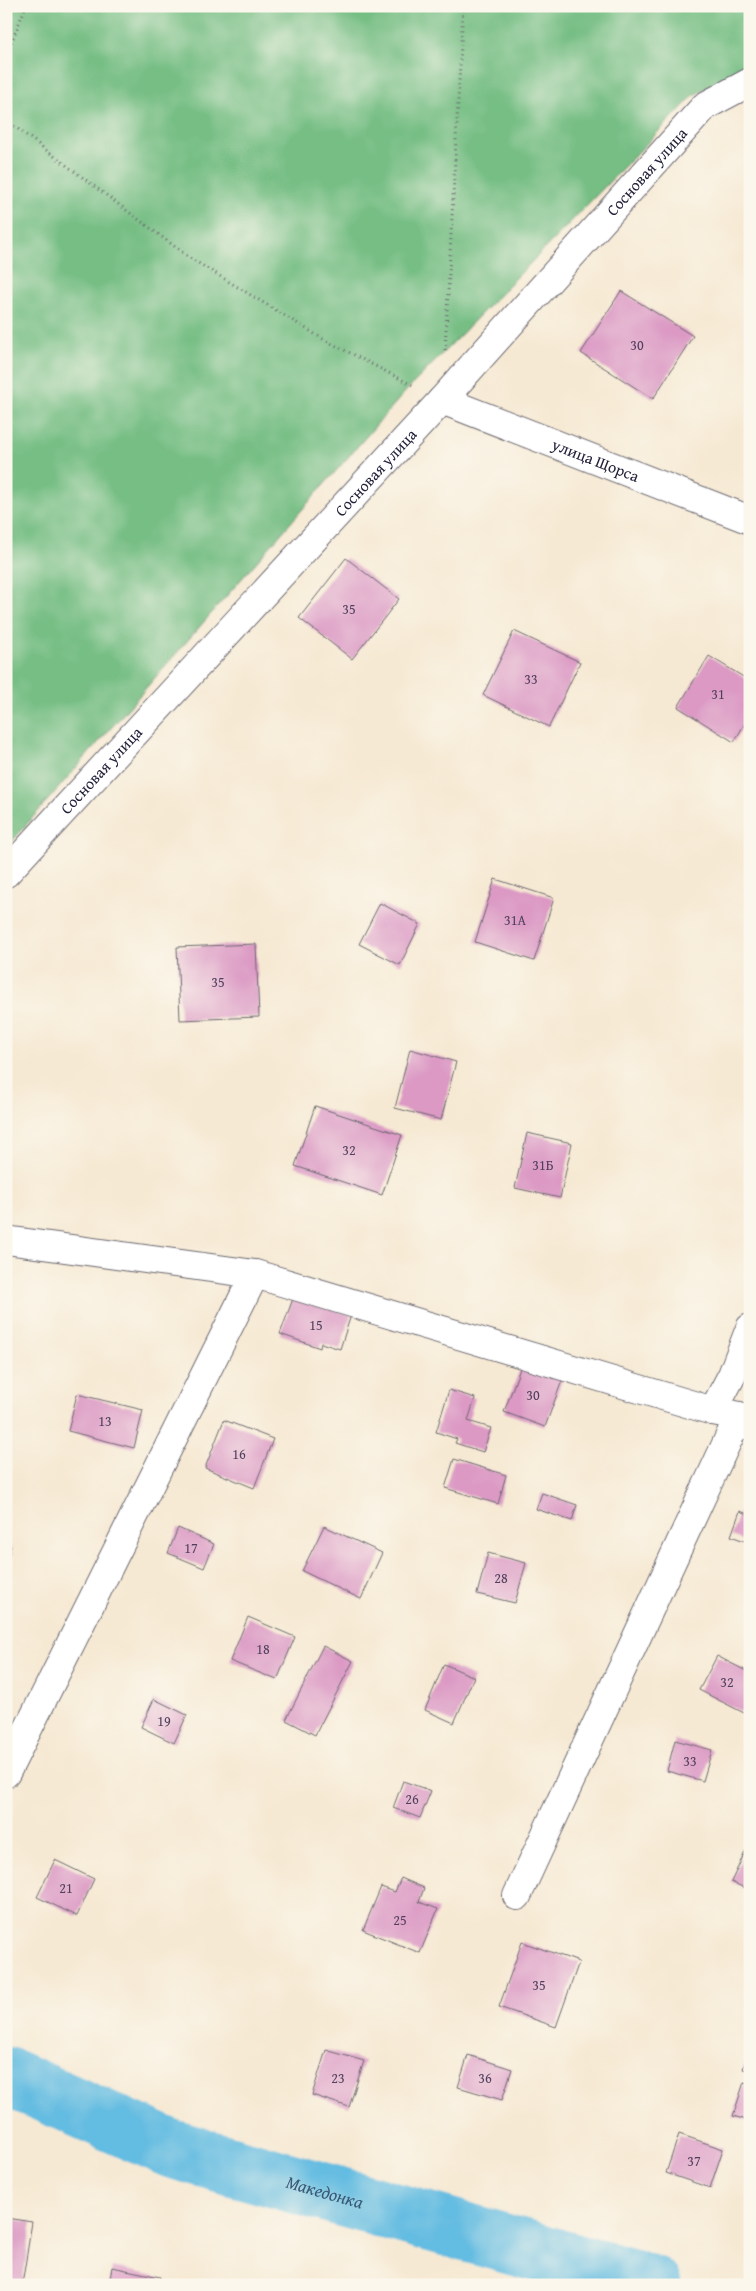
<svg xmlns="http://www.w3.org/2000/svg" width="756" height="2291" viewBox="0 0 756 2291" font-family="'Gentium Book Plus',serif">
  <style>
    .forest { fill: #76be84; stroke: #4c7060 }
    .lines { fill: none; stroke-linecap: round; stroke-linejoin: round }
    .river { stroke: #64bce1; stroke-width: 59 }
    .building { fill: #db99c4 }
    .minor-casing { stroke: #6c6870; stroke-width: 30 }
    .path { stroke: #6c6870; stroke-width: 3; stroke-dasharray: 1 4; stroke-linecap: butt }
    .minor { stroke: #fff; stroke-width: 28 }
    .labels { text-anchor: middle; stroke-width: 5; stroke-linejoin: round; paint-order: stroke }
    .number-label { font-size: 14px; fill: #50405d }
    .street-label { font-size: 16px; fill: #22223b; stroke: #fbf7ec }
    .water-label { font-size: 18px; font-style: italic; fill: #395875; stroke: #fbf7ec }
  </style>
  <rect width="100%" height="100%" fill="#fbf7ec"/>
  <filter id="ink" filterUnits="userSpaceOnUse"><feTurbulence type="fractalNoise" baseFrequency=".02" numOctaves="2"/><feDisplacementMap in="SourceGraphic" scale="10" xChannelSelector="R" yChannelSelector="G"/><feConvolveMatrix kernelMatrix="1 2 1 2 8 2 1 2 1" color-interpolation-filters="sRGB"/></filter>
  <filter id="wash" filterUnits="userSpaceOnUse"><feTurbulence type="fractalNoise" baseFrequency=".0096" numOctaves="4" result="noise"/><feDisplacementMap in="SourceGraphic" scale="20" xChannelSelector="R" yChannelSelector="G"/><feGaussianBlur stdDeviation="1.12" result="paint"/><feColorMatrix in="noise" values="0 0 0 0 0 0 0 0 0 0 0 0 0 0 0 0 0 1.4 0 .05"/><feComposite in="paint" operator="in"/></filter>
  <g filter="url(#wash)">
    <rect width="100%" height="100%" fill="#f6e9d3"/>
    <polygon class="forest" points="6,6 750,6 750,62 694,95 406,391 6,848"/>
    <g class="lines">
      <path class="river" id="s1" d="M6 2076 172 2149 652 2285"/>
    </g>
    <g id="blocks">
      <g class="building">
        <polygon points="621,291 693,336 653,399 581,353"/>
        <polygon points="346,558 399,599 352,659 299,618"/>
        <polygon points="514,631 580,662 549,727 483,695"/>
        <polygon points="709,656 750,681 750,715 734,742 678,707"/>
        <polygon points="495,879 554,898 534,961 475,942"/>
        <polygon points="380,903 420,924 400,965 359,944"/>
        <polygon points="256,944 259,1017 180,1020 177,947"/>
        <polygon points="410,1049 456,1062 441,1120 395,1108"/>
        <polygon points="315,1106 402,1135 382,1195 295,1166"/>
        <polygon points="527,1133 572,1143 560,1198 515,1188"/>
        <polygon points="294,1296 351,1315 340,1349 321,1343 320,1348 280,1334"/>
        <polygon points="522,1363 563,1378 545,1427 504,1412"/>
        <polygon points="449,1390 475,1398 468,1421 491,1428 483,1452 455,1443 457,1439 436,1432"/>
        <polygon points="77,1394 143,1410 134,1448 68,1431"/>
        <polygon points="224,1420 273,1439 254,1488 205,1468"/>
        <polygon points="454,1459 506,1475 498,1504 445,1488"/>
        <polygon points="542,1493 577,1505 572,1521 536,1509"/>
        <polygon points="740,1511 750,1515 750,1543 731,1536"/>
        <polygon points="324,1526 382,1553 361,1599 302,1571"/>
        <polygon points="178,1528 214,1544 204,1568 168,1553"/>
        <polygon points="6,1544 11,1546 7,1564 6,1563"/>
        <polygon points="488,1553 526,1563 515,1603 477,1594"/>
        <polygon points="248,1617 295,1637 277,1680 230,1661"/>
        <polygon points="323,1646 353,1661 315,1735 286,1720"/>
        <polygon points="717,1656 750,1673 750,1706 746,1714 699,1690"/>
        <polygon points="444,1664 474,1677 454,1723 425,1710"/>
        <polygon points="154,1699 187,1715 174,1743 141,1727"/>
        <polygon points="675,1740 712,1750 703,1781 667,1771"/>
        <polygon points="403,1781 431,1791 420,1818 393,1808"/>
        <polygon points="746,1850 750,1852 750,1890 731,1882"/>
        <polygon points="55,1860 94,1879 77,1916 37,1897"/>
        <polygon points="401,1878 424,1888 419,1902 438,1909 420,1953 363,1930 381,1887 395,1892"/>
        <polygon points="522,1942 579,1962 556,2027 499,2007"/>
        <polygon points="326,2050 364,2061 349,2107 312,2095"/>
        <polygon points="749,2051 750,2051 750,2071 743,2069"/>
        <polygon points="468,2055 512,2069 502,2100 458,2087"/>
        <polygon points="744,2082 750,2084 750,2121 733,2116"/>
        <polygon points="679,2134 723,2149 710,2188 666,2173"/>
        <polygon points="6,2218 32,2222 22,2285 6,2285"/>
        <polygon points="112,2267 160,2277 158,2285 109,2285"/>
      </g>
    </g>
  </g>
  <g filter="url(#ink)">
    <use href="#blocks" fill-opacity="0" stroke="#6c6870" stroke-width="1"/>
    <g class="lines">
      <defs>
        <g id="minor">
          <path id="s2" d="M442 400 750 520"/>
          <path id="s3" d="M6 873 442 400 705 106 750 82"/>
          <polyline points="6,1240 255,1274 713,1411 739,1416 750,1426"/>
          <polyline points="713,1411 732,1375 750,1328"/>
          <polyline points="6,1773 255,1274"/>
          <polyline points="517,1896 739,1416"/>
        </g>
      </defs>
      <use href="#minor" class="minor-casing"/>
      <g class="path">
        <polyline points="6,72 11,43 26,6"/>
        <polyline points="6,120 190,258 323,339 414,386"/>
        <polyline points="445,350 463,6"/>
      </g>
      <use href="#minor" class="minor"/>
    </g>
  </g>
  <g class="labels">
    <g class="number-label">
      <text x="637" y="350">30</text>
      <text x="349" y="614">35</text>
      <text x="531" y="684">33</text>
      <text x="718" y="699">31</text>
      <text x="515" y="925">31А</text>
      <text x="218" y="987">35</text>
      <text x="349" y="1155">32</text>
      <text x="543" y="1170">31Б</text>
      <text x="316" y="1330">15</text>
      <text x="533" y="1400">30</text>
      <text x="105" y="1426">13</text>
      <text x="239" y="1459">16</text>
      <text x="191" y="1553">17</text>
      <text x="501" y="1583">28</text>
      <text x="263" y="1654">18</text>
      <text x="727" y="1687">32</text>
      <text x="164" y="1726">19</text>
      <text x="690" y="1766">33</text>
      <text x="412" y="1804">26</text>
      <text x="66" y="1893">21</text>
      <text x="400" y="1925">25</text>
      <text x="539" y="1990">35</text>
      <text x="338" y="2083">23</text>
      <text x="485" y="2083">36</text>
      <text x="694" y="2166">37</text>
    </g>
    <g class="street-label">
      <text dy="6" stroke="none"><textPath href="#s3" startOffset="950">Сосновая улица</textPath></text>
      <text dy="6" stroke="none"><textPath href="#s2" startOffset="165">улица Щорса</textPath></text>
      <text dy="6" stroke="none"><textPath href="#s3" startOffset="545">Сосновая улица</textPath></text>
      <text dy="6" stroke="none"><textPath href="#s3" startOffset="140">Сосновая улица</textPath></text>
    </g>
    <g class="water-label">
      <text dy="6" stroke="none"><textPath href="#s1" startOffset="340">Македонка</textPath></text>
    </g>
  </g>
  <rect width="756" height="2291" fill="none" stroke="#fbf7ec" stroke-width="25"/>
</svg>
